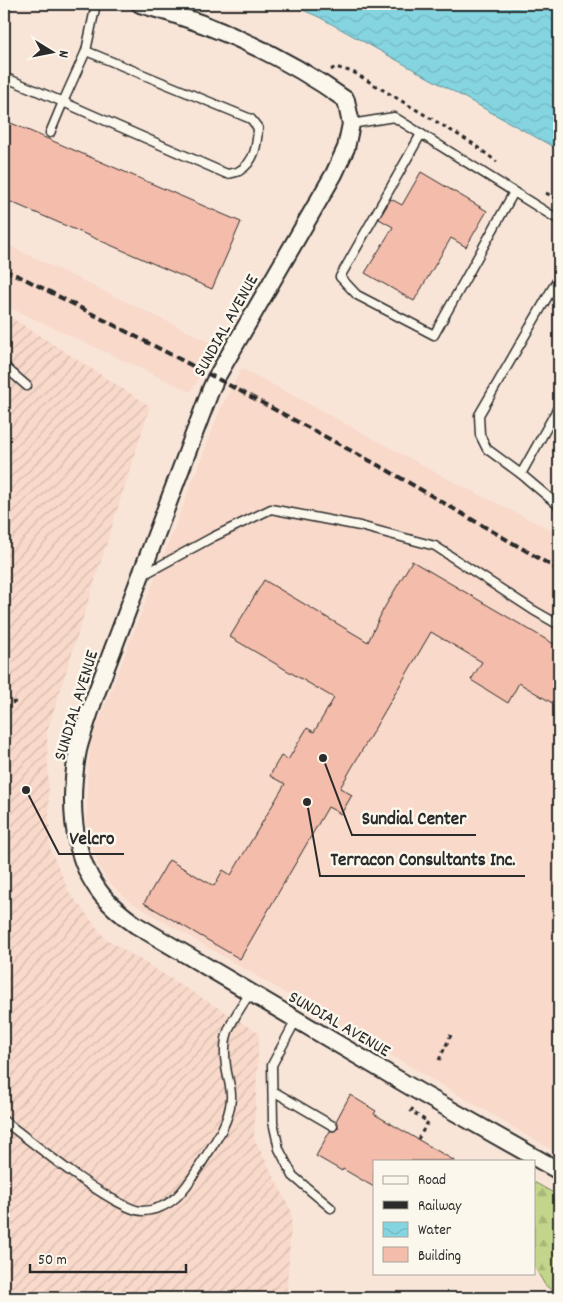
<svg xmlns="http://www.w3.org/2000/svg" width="563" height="1302" viewBox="0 0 563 1302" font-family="Dekko,sans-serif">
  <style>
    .built { fill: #f8d9ca }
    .industrial { fill: url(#industrial-furrows) }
    .forest { fill: url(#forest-firs); stroke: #77805a }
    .water { fill: url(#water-waves); stroke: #619198 }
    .building { fill: #f4bcaa; stroke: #2b2b2b }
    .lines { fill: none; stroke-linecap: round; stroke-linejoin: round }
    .service-casing { stroke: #2b2b2b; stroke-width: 11 }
    .minor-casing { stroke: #2b2b2b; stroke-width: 20 }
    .path { stroke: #2b2b2b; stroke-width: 3; stroke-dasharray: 4 4; stroke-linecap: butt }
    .service { stroke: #fbf7ec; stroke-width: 8 }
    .minor { stroke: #fbf7ec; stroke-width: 16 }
    .rail { stroke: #2b2b2b; stroke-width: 4; stroke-dasharray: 8 4; stroke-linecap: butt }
    .labels { text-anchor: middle; stroke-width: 5; stroke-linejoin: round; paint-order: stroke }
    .street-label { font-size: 18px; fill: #2b2b2b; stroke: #fbf7ec }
    .leader { fill: none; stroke: #2b2b2b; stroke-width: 2 }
    .callout-dot { fill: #2b2b2b; stroke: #fbf7ec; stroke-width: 2 }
    .callout-label { font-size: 19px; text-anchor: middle; font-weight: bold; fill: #2b2b2b; stroke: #fbf7ec; stroke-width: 5; stroke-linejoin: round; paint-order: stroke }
  </style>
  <defs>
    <pattern id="industrial-furrows" width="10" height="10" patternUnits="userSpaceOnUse" patternTransform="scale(1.25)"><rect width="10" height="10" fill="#f8d9ca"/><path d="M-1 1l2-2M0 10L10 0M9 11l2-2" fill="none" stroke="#d5baae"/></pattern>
    <pattern id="forest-firs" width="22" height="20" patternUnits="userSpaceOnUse" patternTransform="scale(1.25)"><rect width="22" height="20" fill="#c3d58a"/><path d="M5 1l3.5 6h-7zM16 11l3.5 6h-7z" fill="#a8b777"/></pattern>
    <pattern id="water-waves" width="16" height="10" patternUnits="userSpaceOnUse" patternTransform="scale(1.25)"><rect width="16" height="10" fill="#85d5e1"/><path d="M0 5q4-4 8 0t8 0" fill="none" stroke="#73b7c1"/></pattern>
  </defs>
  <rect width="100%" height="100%" fill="#f9e5d8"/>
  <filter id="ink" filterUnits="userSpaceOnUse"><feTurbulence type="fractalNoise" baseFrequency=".02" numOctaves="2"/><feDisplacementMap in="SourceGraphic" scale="10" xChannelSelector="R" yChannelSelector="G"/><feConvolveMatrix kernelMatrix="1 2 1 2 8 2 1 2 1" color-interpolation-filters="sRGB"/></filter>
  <g filter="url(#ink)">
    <g class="built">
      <polygon points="4,243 216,345 191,392 4,305"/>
      <polygon points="242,368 448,479 559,534 559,1154 129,901 107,880 98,864 92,847 87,829 87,779 91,742 221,408"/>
    </g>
    <polygon class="industrial" points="4,313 150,406 47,732 50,848 69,892 105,938 259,1033 254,1138 292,1212 286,1298 4,1298"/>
    <polygon class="forest" points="534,1182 559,1196 559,1296 545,1285 534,1266"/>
    <polygon class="water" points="289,4 559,4 559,150 319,17"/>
    <g class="building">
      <polygon points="4,120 241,222 212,289 4,199"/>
      <polygon points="421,172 487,211 466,247 451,238 414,301 365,273 393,227 379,219 391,199 402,205"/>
      <polygon points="412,561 559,647 559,707 519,683 508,703 471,680 482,662 431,632 340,788 352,795 341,814 328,807 240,959 144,903 169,860 214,886 223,870 231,875 285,784 270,776 275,766 281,756 288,760 307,728 314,732 334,698 230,637 264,580 368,642 383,610"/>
      <polygon points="350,1095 376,1111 374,1114 455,1161 374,1161 374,1187 343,1169 342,1171 316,1156 330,1131 335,1131 338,1128 338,1124 336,1121"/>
    </g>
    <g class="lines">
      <defs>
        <g id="service">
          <polyline points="4,77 63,102 86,51 96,4"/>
          <polyline points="351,124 394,117 559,220"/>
          <path d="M50 133 63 102 227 174C231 173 236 173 239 171 255 162 257 145 258 128L251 119 86 51"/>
          <polyline points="421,134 340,277 357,295 434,335 514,192"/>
          <polyline points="559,277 479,415 480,435 487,449 521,474 559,506"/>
          <polyline points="4,366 27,386"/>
          <polyline points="521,474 559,406"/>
          <polyline points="143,575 213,537 271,509 360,526 435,546 533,610 559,625"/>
          <polyline points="296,1020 272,1065 273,1122 279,1149 293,1176 331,1208"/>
          <polyline points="273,1091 333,1126"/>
          <path d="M4 1121C40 1148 75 1178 114 1200 122 1204 133 1211 142 1211 171 1210 185 1190 199 1167 212 1146 229 1125 231 1099 232 1088 227 1077 226 1066 221 1032 233 1020 250 993"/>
        </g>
        <path id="minor" d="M140 4C214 24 283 55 346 100L351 124 346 148 334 174 216 378 211 389 93 702C88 718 82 734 78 750 69 797 70 852 99 891 109 905 122 915 136 925L421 1093 559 1171"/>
      </defs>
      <use href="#service" class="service-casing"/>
      <use href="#minor" class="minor-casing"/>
      <g class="path">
        <polyline points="331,70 335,67 353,72 472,143 497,162"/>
        <polyline points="546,193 559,200"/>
        <polyline points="4,704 16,702"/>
        <polyline points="439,1060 451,1035"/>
        <polyline points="413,1108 411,1111 428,1122 418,1139"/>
      </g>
      <use href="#service" class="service"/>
      <use href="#minor" class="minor"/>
      <polyline class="rail" points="4,270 23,278 216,378 387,470 559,570"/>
    </g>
  </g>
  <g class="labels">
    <g class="street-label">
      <text transform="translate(225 325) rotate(-61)" y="6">SUNDIAL AVENUE</text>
      <text transform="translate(75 705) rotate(-73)" y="6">SUNDIAL AVENUE</text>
      <text transform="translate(340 1023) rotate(30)" y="6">SUNDIAL AVENUE</text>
    </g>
  </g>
  <path class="leader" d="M323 758L352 835H476M26 790L59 854H124M307 802L320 876H525"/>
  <g class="callout-dot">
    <circle cx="323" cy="758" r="5"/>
    <circle cx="26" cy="790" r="5"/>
    <circle cx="307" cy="802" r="5"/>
  </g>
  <g class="callout-label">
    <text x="414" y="824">Sundial Center</text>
    <text x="92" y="844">Velcro</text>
    <text x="423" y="865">Terracon Consultants Inc.</text>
  </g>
  <rect width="563" height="1302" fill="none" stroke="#fbf7ec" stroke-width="20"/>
  <rect x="10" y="10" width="543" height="1282" fill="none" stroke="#2b2b2b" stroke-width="2" filter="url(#ink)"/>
  <rect x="373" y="1160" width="162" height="115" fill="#fbf7ec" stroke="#a8a59f"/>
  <rect x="383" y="1176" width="25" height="8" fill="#fbf7ec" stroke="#a8a59f"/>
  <text x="418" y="1184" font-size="15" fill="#2b2b2b">Road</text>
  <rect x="383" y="1201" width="25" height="8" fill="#2b2b2b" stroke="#a8a59f"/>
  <text x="418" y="1210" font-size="15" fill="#2b2b2b">Railway</text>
  <rect x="383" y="1222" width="25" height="15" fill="url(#water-waves)" stroke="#a8a59f"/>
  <text x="418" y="1234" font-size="15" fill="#2b2b2b">Water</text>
  <rect x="383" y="1247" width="25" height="15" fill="#f4bcaa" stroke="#a8a59f"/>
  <text x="418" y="1260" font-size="15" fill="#2b2b2b">Building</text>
  <g transform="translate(52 52) rotate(100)" stroke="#fbf7ec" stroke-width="4" paint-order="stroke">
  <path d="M0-4L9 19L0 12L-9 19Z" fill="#2b2b2b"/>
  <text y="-8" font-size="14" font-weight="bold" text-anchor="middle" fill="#2b2b2b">N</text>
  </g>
  <path d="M30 1264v8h156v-8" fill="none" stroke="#2b2b2b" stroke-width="2.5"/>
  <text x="38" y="1264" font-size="15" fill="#2b2b2b" stroke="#fbf7ec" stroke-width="4" paint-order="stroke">50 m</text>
</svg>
